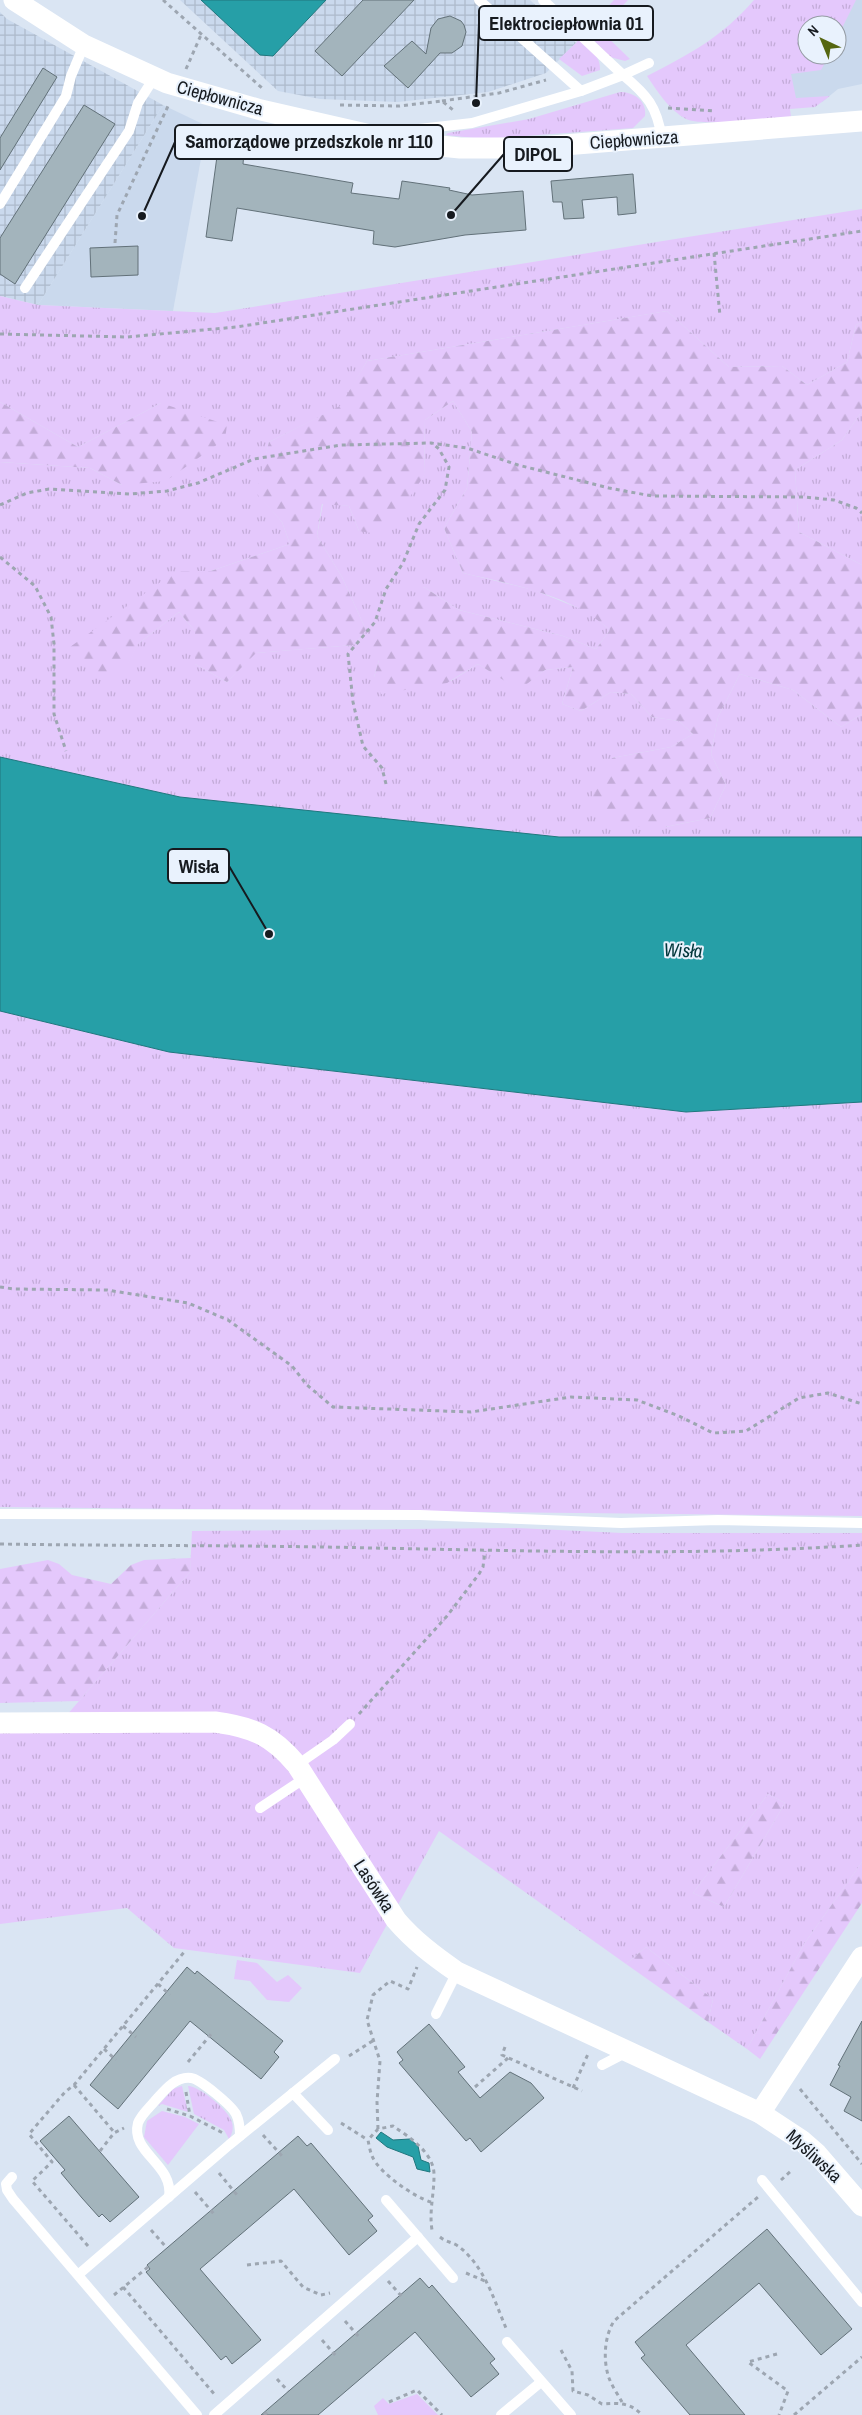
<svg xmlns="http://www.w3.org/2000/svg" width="862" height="2415" viewBox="0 0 862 2415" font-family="'Archivo Narrow',sans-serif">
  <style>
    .built { fill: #cad9ed; fill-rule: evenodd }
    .industrial { fill: url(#industrial-grid) }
    .grass { fill: url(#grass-tufts); fill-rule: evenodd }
    .forest { fill: url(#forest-firs) }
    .park { fill: #e4c8fc }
    .water { fill: #269fa7; stroke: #21777e }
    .building { fill: #a3b4bc; stroke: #627179 }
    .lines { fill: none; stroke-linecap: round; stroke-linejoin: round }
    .path { stroke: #9da6b1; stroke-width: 3; stroke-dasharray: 4 4; stroke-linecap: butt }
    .lane { stroke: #fff; stroke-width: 10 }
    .street { stroke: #fff; stroke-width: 21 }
    .labels { text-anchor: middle; stroke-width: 4; stroke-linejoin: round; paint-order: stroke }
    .street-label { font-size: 18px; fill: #161a1f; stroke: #e9f2fd }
    .water-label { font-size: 19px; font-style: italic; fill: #00363a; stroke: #e9f2fd }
    .leader { fill: none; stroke: #161a1f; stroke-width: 2 }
    .callout-dot { fill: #161a1f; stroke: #e9f2fd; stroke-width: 2 }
    .callout { fill: #e9f2fd; stroke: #161a1f; stroke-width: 2 }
    .callout-label { font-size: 19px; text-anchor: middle; font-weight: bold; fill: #161a1f }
  </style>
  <defs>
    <pattern id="industrial-grid" width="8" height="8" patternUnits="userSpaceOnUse" patternTransform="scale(1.25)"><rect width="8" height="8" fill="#cad9ed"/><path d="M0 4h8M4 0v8" fill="none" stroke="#adbacb"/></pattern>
    <pattern id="grass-tufts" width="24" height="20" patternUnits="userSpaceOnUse" patternTransform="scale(1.25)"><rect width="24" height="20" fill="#e4c8fc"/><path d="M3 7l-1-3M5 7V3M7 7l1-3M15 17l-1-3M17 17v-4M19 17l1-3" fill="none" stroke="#c3abd8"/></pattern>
    <pattern id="forest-firs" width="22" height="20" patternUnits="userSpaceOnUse" patternTransform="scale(1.25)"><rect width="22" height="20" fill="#e4c8fc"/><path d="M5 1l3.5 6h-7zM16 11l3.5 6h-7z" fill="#c3abd8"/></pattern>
  </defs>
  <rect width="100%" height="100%" fill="#dae5f3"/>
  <g class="built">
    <path d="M781 0H862V84L838 89 822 102 768 107ZM807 25H837V55H807Z"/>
    <polygon points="163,105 207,126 173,311 38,305"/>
  </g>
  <g class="industrial">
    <polygon points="180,0 530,0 576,43 546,73 488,92 398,102 320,99 278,91"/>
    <polygon points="0,12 7,19 163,105 38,305 0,296"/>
  </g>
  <g class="grass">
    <polygon points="614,0 628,0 600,30 630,59 625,61 610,57 585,31"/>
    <path d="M754 0H856L837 38V25H807V55H829L821 70 791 74 796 98 830 96 815 107 790 109 791 117C770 118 701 127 686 119 669 110 657 91 647 76 690 54 722 37 754 0Z"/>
    <path d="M577 39C588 47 601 55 600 70L582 76 559 59 577 42Z"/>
    <path d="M620 92C634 92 647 101 645 116L633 128 483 139 446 135 448 133 529 119Z"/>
    <polygon points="862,209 862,322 856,325 847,362 807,385 782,366 729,367 667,311 367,361 341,406 269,442 257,493 282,522 290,544 211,571 176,571 123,673 138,644 179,612 195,631 195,664 227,682 255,653 354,645 366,630 342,577 317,536 323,503 349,506 359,531 424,476 425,420 453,401 472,432 467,488 444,528 463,573 534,590 588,612 610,630 596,649 563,636 459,610 424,587 379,660 374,677 451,681 478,664 519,689 545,670 573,667 562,704 581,711 611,692 631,694 652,717 679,721 693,734 671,747 612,758 665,827 710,818 726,785 711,754 718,717 740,674 793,690 841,727 862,714 862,837 559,837 180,797 0,757 0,462 90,468 122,485 161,403 78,447 0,402 0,296 38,305 215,313"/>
    <polygon points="862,411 862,565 799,532 795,470 842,440"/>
    <polygon points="0,1011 169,1052 686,1112 862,1102 862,1516 0,1507"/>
    <path d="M517 1528 622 1533H862V1862L804 1944 747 2049 708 2022 713 1999 646 1947 626 1964 439 1831 360 1973 174 1948 127 1908 0 1924V1733L54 1730 190 1572 192 1531ZM768 1794 785 1803 724 1907 693 1893Z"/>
    <polygon points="182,2086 188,2112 162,2104 158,2106 173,2089"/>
    <path d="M188 2086C199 2086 228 2110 231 2120 234 2126 233 2133 229 2139L224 2130 194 2114Z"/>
  </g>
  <g class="forest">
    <path d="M667 311 729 367 782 366 807 385 847 362 856 325 862 322V411L842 440 795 470 799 532 862 565V714L841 727 793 690 740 674 718 717 711 754 726 785 710 818 665 827 612 826 592 797 612 758 671 747 693 734 679 721 652 717 631 694 611 692 581 711 562 704 573 667 545 670 519 690 478 664 447 683 381 694 374 677 379 660 370 651 390 619 424 587 459 610 563 636 596 649 610 630C570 594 514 585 463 573L444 528 467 488 472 432 453 401 425 420 424 476 384 535 359 531 349 506 322 504 317 536 342 577 366 630 354 645 256 653 227 682 195 664V631L179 612 138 644 123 673 94 676 70 647 176 571H211L290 544 282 522 256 493 269 442 340 406 367 361Z"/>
    <polygon points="0,402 78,447 161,403 227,425 225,439 166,481 122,485 90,468 0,462"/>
    <polygon points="191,1558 190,1572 79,1701 0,1703 0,1569 48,1560 59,1564 72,1575 111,1584 131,1565 144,1560"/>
    <polygon points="768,1794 785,1803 724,1907 693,1893"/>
    <polygon points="862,1862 862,1903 760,2059 747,2049 804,1944"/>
    <polygon points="646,1947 713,1999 708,2022 626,1964"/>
  </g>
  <g class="park">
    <polygon points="237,1960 257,1963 277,1982 288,1975 302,1988 289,2002 267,2000 250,1981 234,1979"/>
    <polygon points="162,2111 185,2117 199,2124 168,2165 144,2137 147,2121"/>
    <polygon points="417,2394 438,2415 378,2415 374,2406 383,2398 389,2404"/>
  </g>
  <g class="water">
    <polygon points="201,0 326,0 273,56 260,55"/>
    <polygon points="0,757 180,797 559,837 862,837 862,1102 686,1112 169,1052 0,1011"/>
    <polygon points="381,2132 393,2140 410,2139 418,2146 421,2160 429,2163 430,2172 417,2169 413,2157 387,2147 376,2138"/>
  </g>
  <g class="building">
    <polygon points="363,0 414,0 342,76 315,51"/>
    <polygon points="450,16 461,21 464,25 466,32 462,46 452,53 440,53 408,88 384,66 412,41 426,54 431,28 438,19"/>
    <polygon points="43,68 57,77 0,170 0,138"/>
    <polygon points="84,105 115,124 15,284 0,274 0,238"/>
    <polygon points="218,149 244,152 243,164 353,183 351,193 399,199 402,181 450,188 449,190 472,195 523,191 526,230 465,235 395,247 373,244 374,231 237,208 232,241 206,237"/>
    <polygon points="633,174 636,213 618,215 617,197 582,200 584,218 564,219 562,202 553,202 551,181"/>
    <polygon points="138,246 138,275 91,277 90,248"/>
    <polygon points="187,1967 195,1974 197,1971 283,2041 274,2052 279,2057 261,2079 190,2021 118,2109 90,2085"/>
    <polygon points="862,2021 862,2121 844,2111 851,2097 830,2085 840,2066 838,2065"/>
    <polygon points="429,2024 465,2067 458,2072 480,2098 510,2072 531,2083 544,2098 481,2152 470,2138 466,2141 399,2063 403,2060 397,2052"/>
    <polygon points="69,2116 139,2197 110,2222 102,2214 99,2217 82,2198 61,2173 65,2170 40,2141"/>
    <polygon points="298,2136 307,2146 311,2143 373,2216 368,2220 377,2231 349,2255 294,2189 200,2269 261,2340 232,2364 226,2356 221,2360 205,2341 146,2272 150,2269 147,2265"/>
    <polygon points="767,2229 852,2329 821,2355 759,2283 686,2345 745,2415 690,2415 641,2358 645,2355 635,2342"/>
    <polygon points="420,2278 429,2288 432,2285 495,2359 490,2363 499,2374 471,2397 415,2332 318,2415 261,2415"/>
  </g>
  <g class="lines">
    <g class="path">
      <polyline points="163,0 262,88"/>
      <polyline points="186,69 201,35"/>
      <polyline points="442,101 499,93 546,80"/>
      <polyline points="340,105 399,106 442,101 453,110"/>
      <polyline points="668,108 714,111"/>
      <polyline points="115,243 117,215 169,104"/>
      <polyline points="714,253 720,316"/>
      <polyline points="0,334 127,337 236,327 862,231"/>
      <polyline points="0,505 27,493 49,489 130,494 167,491 198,483 254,459 341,445 431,443 467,448 518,465 609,488 652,496 804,497 834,500 856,508 862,513"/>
      <polyline points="0,557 35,586 51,617 54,644 54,714 66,751"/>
      <polyline points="386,784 382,768 363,746 353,702 348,654 375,622 386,589 403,563 419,524 445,490 449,467 439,449 432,443"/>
      <polyline points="0,1287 14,1289 107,1290 188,1303 228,1320 292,1366 307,1385 333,1407 471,1412 571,1397 637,1400 679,1416 713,1433 746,1431 799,1398 828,1393 862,1404"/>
      <path d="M0 1544C124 1546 248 1545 373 1548 536 1551 699 1556 862 1545"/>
      <polyline points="359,1714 447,1616 479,1574 483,1567 485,1551"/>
      <polyline points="158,1984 170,1995"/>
      <polyline points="123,2026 136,2037"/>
      <polyline points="505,2047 502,2055 582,2091"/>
      <polyline points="104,2049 116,2060"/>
      <polyline points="349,2056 374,2040"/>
      <polyline points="188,2062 212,2033"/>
      <polyline points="74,2085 114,2132"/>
      <polyline points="475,2087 508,2058"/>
      <polyline points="573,2088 588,2054"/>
      <polyline points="800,2089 862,2164"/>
      <polyline points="186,2092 190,2116"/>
      <polyline points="167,2109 190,2116 223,2133"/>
      <polyline points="341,2123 368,2140"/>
      <polyline points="378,2129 377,2102 380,2061 367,2020 373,1995 390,1981 408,1989 417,1967"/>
      <polyline points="263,2135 282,2156"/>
      <polyline points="100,2151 114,2133 124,2128"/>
      <polyline points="219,2173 237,2195"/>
      <polyline points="781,2180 791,2171"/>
      <polyline points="195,2192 214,2214"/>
      <path d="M431 2202C414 2197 379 2173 372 2156 370 2151 369 2145 368 2140L378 2129 393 2126C409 2137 435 2153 434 2176 434 2195 429 2211 432 2230"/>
      <polyline points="151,2230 167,2248"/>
      <path d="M440 2237C446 2242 452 2242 458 2246 484 2265 494 2300 506 2328"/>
      <polyline points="88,2246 32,2181 52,2162 29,2134 65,2092 74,2085 185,1951"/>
      <polyline points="247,2265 281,2261 303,2287 321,2295 330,2293"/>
      <polyline points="466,2273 485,2281"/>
      <polyline points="388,2281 404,2299"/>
      <polyline points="123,2287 215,2395"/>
      <polyline points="114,2295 148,2267"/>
      <polyline points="345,2321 359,2337"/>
      <polyline points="322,2340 336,2356"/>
      <path d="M561 2350 572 2371 573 2391 588 2395 602 2404C618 2403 630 2402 642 2415"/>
      <polyline points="777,2354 748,2362 788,2391 779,2415"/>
      <polyline points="277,2379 288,2391"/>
      <polyline points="389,2402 417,2390 442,2415"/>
      <path d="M622 2402C618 2395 612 2386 609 2378 603 2361 604 2337 614 2321L758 2197"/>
      <polyline points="264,2415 270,2410"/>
      <polyline points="794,2415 862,2357"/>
    </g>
    <g class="lane">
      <polyline points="479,0 581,91"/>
      <polyline points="543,0 623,75 649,63"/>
      <path d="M401 142 410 130 472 123 581 91 623 75C647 95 657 106 662 139"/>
      <polyline points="0,204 66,96 71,76 84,45"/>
      <polyline points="25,288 129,131 138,103 154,78"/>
      <polyline points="0,1514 420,1515 621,1523 718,1520 862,1523"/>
      <polyline points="297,1765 333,1740 350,1724"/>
      <polyline points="260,1808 305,1778"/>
      <polyline points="436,2014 457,1972"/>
      <polyline points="602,2065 627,2052"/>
      <polyline points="293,2093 328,2130"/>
      <polyline points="12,2177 6,2184 7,2190 13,2199 197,2415"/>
      <polyline points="762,2180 862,2302"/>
      <path d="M169 2197C174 2164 130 2153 138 2123 141 2115 149 2108 154 2102 164 2091 175 2076 191 2078 200 2079 231 2105 236 2114 239 2120 240 2129 240 2136"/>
      <polyline points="386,2200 453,2278"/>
      <polyline points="79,2274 229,2145 335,2059"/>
      <polyline points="507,2342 571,2415"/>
      <polyline points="214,2415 418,2237"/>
      <polyline points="501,2415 541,2382"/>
    </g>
    <g class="street">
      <polyline points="14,0 84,45 167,83 261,110 401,142 460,148 527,148 862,121"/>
      <path d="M0 1723 215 1722C252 1727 272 1735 297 1765L396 1920C414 1941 434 1956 457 1972L760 2113 801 2140 817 2154 862 2206"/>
      <polyline points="760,2113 862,1957"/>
    </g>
  </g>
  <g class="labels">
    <g class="street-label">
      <text transform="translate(220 98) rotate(15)" y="6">Ciepłownicza</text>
      <text transform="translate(634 140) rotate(-4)" y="6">Ciepłownicza</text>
      <text transform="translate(374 1886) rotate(57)" y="6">Lasówka</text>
      <text transform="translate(814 2156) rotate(43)" y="6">Myśliwska</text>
    </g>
    <g class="water-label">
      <text transform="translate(683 950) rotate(2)" y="7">Wisła</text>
    </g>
  </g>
  <path class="leader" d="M476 103L479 23M142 216L175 142M451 215L504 154M269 934L229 866"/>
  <g class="callout-dot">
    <circle cx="476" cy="103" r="5"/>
    <circle cx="142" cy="216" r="5"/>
    <circle cx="451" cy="215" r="5"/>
    <circle cx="269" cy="934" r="5"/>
  </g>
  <g class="callout">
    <rect x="479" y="6" width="174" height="34" rx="5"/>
    <rect x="175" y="125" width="268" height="34" rx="5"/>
    <rect x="504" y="137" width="68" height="34" rx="5"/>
    <rect x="168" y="849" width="61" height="34" rx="5"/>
  </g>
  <g class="callout-label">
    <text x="566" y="30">Elektrociepłownia 01</text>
    <text x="309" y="148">Samorządowe przedszkole nr 110</text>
    <text x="538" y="161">DIPOL</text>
    <text x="199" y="873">Wisła</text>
  </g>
  <g transform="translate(822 40) rotate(316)"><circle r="24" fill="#e9f2fd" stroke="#959ca4"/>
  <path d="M0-4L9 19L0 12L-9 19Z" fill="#556610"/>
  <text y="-8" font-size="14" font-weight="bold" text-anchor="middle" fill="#161a1f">N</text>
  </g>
</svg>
